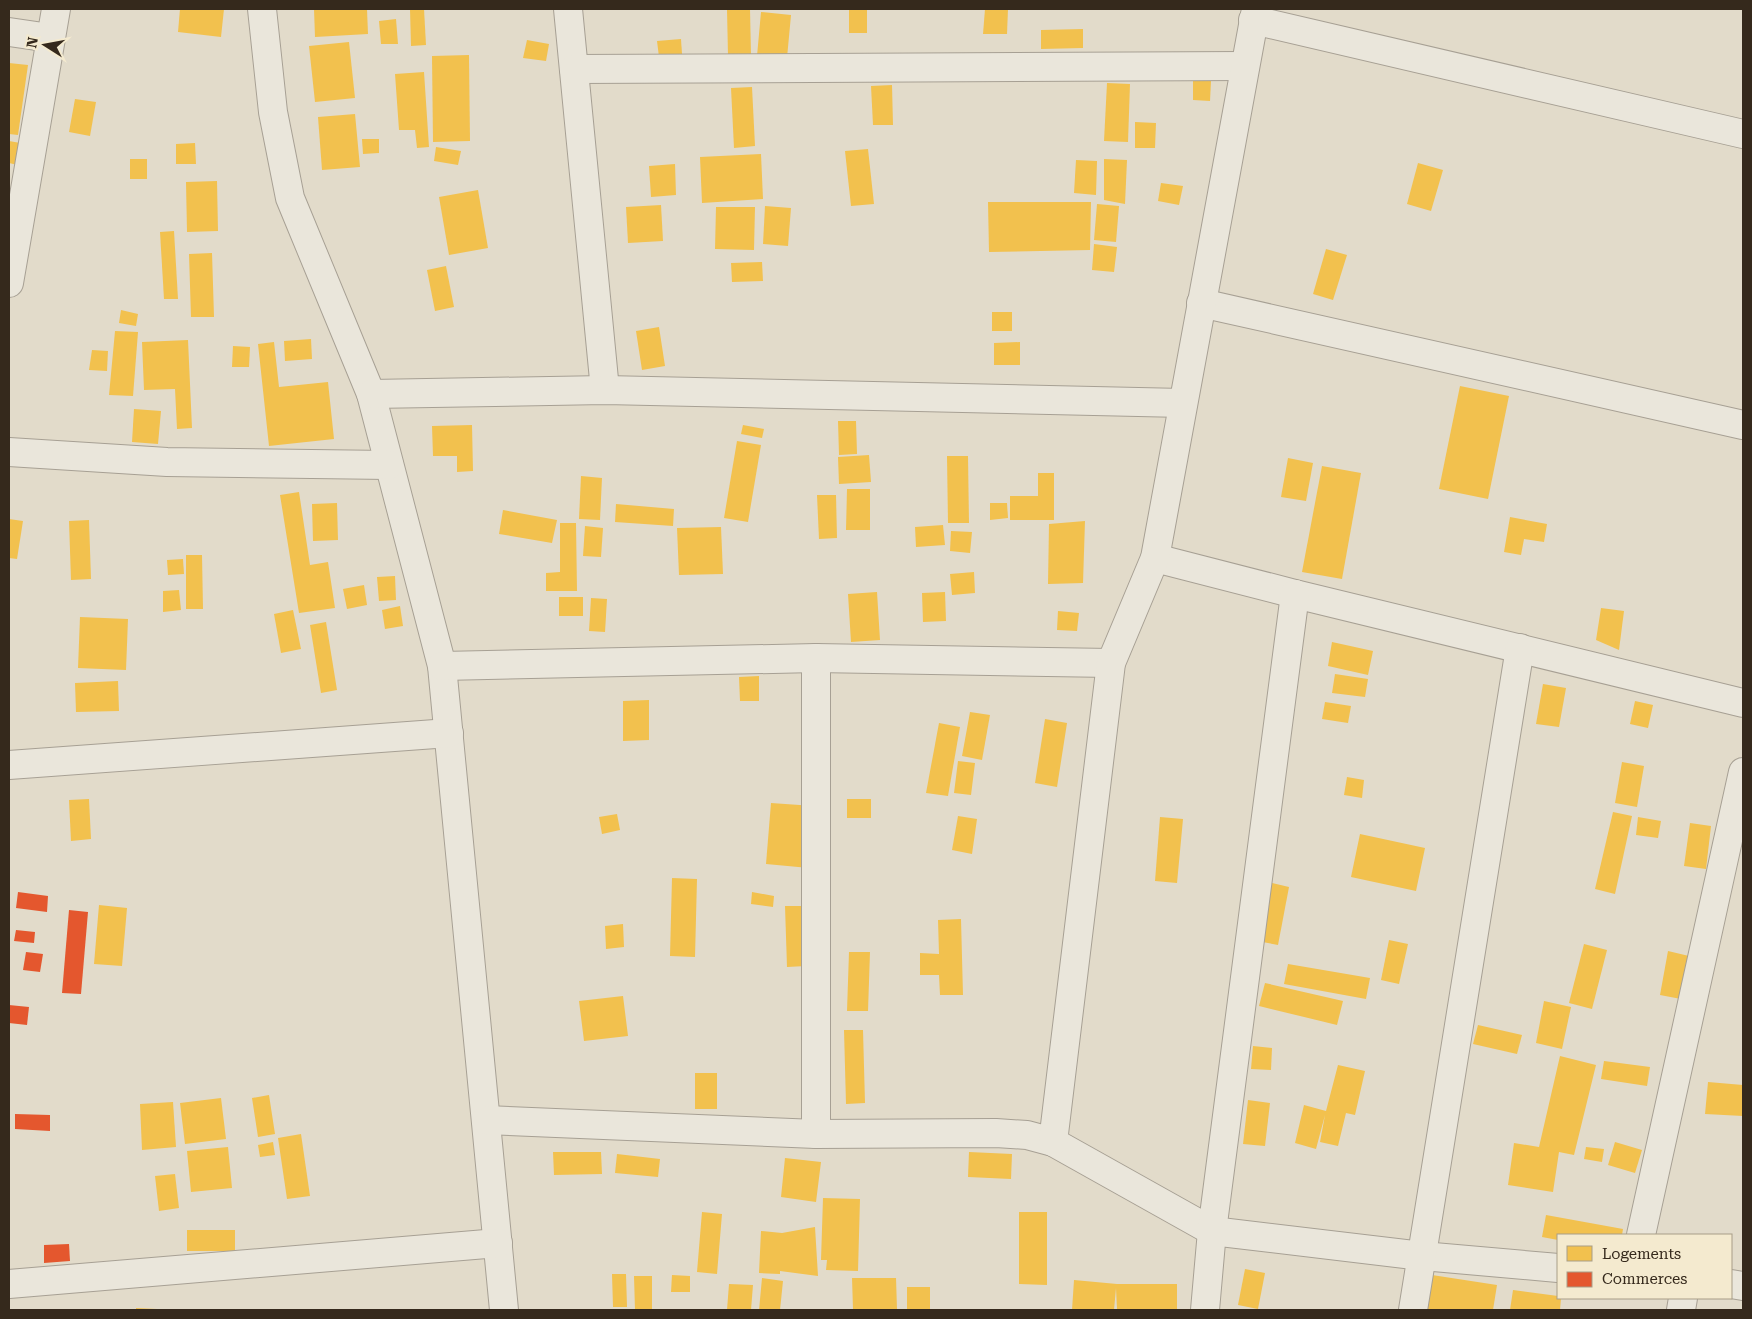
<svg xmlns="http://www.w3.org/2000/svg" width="1752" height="1319" viewBox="0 0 1752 1319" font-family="'Roboto Serif',serif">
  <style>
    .homes { fill: #f2c14e }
    .shops { fill: #e4572e }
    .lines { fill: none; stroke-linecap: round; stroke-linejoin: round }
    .street-casing { stroke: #a7a094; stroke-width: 30 }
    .street { stroke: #eae6db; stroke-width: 28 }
  </style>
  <rect width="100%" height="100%" fill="#e2dbca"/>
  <g class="homes">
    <polygon points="180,9 224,9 221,37 178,32"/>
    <polygon points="314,9 367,9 368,34 315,37"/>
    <polygon points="410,9 424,9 426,45 411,46"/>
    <polygon points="727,9 750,9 751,56 728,56"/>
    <rect x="849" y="9" width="18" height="24"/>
    <polygon points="985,9 1008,9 1007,34 983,34"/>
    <polygon points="761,12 791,15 787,58 757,56"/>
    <polygon points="396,19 398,44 381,44 379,21"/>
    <polygon points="1083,29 1083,48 1041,49 1041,30"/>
    <polygon points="681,39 682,54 659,57 657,41"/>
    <polygon points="527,40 549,44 546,61 523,58"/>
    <polygon points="349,42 355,98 315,102 309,46"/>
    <polygon points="469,55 470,141 433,142 432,56"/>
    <polygon points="9,63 28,65 18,135 9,134"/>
    <polygon points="424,72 429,147 417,148 415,130 399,130 395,74"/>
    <polygon points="1193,80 1211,81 1210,101 1193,100"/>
    <polygon points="1107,83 1130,84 1128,142 1104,141"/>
    <polygon points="892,85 893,125 873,125 871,86"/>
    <polygon points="752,87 755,146 734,148 731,88"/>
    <polygon points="75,99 96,102 90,136 69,132"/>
    <polygon points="355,114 360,167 322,170 318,117"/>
    <polygon points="1135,122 1156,123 1155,148 1135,148"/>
    <polygon points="362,139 379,139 379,153 363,154"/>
    <polygon points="9,141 26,144 22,166 9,163"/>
    <polygon points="195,143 196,164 176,164 176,144"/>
    <polygon points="436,147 461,151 458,165 434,161"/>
    <polygon points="868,149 874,204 851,206 845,151"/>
    <polygon points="761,154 763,199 702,203 700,157"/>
    <rect x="130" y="159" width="17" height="20"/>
    <polygon points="1104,159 1127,160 1125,204 1104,200"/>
    <polygon points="1076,160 1097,161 1096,195 1074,193"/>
    <polygon points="1418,163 1443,170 1431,211 1407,204"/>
    <polygon points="675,164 676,195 651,197 649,166"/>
    <polygon points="217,181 218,231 187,232 186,182"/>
    <polygon points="1161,183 1183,186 1179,205 1158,201"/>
    <polygon points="478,190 488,248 449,255 439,197"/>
    <polygon points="988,202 1091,202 1090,250 989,252"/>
    <polygon points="1097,204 1119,206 1116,242 1094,240"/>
    <polygon points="661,205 663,241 628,243 626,207"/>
    <polygon points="765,206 791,208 788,246 763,244"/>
    <polygon points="716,207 755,207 754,250 715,249"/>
    <polygon points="174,231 178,299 164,299 160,232"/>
    <polygon points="1094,244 1117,247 1114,272 1092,270"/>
    <polygon points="1326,249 1347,255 1333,300 1313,294"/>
    <polygon points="212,253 214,317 191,317 189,254"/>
    <polygon points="762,262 763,281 732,282 731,263"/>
    <polygon points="446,266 454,307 435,311 427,270"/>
    <polygon points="121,310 138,314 136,326 119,323"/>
    <rect x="992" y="312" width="20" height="19"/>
    <polygon points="659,327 665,366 642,370 636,331"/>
    <polygon points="115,331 138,332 133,396 109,395"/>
    <polygon points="311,339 312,359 285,361 284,341"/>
    <polygon points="188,340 192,428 177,429 175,389 144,390 142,342"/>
    <polygon points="274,342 279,387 328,382 334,439 269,446 258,344"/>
    <polygon points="1020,342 1020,365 994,365 994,343"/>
    <polygon points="233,346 250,347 249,367 232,367"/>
    <polygon points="92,350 108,351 107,371 89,370"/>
    <polygon points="1460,386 1509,396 1488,499 1439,489"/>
    <polygon points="134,409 161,411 158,444 132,442"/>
    <polygon points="838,421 856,421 857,454 839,455"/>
    <polygon points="472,425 473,471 457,472 457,456 433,456 432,426"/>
    <polygon points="743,425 764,429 762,438 741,434"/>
    <polygon points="737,441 761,445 748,522 724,518"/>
    <polygon points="869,455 871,482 839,484 838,457"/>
    <polygon points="947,456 968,456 969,523 948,523"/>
    <polygon points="1288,458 1313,463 1306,501 1281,497"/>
    <polygon points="1322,466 1361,473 1342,579 1302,572"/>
    <polygon points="1038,473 1054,473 1054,520 1010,520 1010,496 1038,496"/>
    <polygon points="581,476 602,478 600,520 579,519"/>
    <polygon points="847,489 870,489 870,530 846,530"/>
    <polygon points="299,492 310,565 328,562 335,608 299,613 280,495"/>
    <polygon points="817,495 836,495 837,538 819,539"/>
    <polygon points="337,503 338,540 313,541 312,504"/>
    <polygon points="990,503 1007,503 1008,518 990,520"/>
    <polygon points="616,504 674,509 673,526 615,522"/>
    <polygon points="503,510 557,520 552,543 499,534"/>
    <polygon points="1510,517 1547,524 1544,542 1524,539 1521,555 1504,552"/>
    <polygon points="9,519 23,521 17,559 9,558"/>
    <polygon points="89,520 91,579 71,580 69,521"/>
    <polygon points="1085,521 1083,583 1048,584 1049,524"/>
    <polygon points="560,523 576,523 577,591 546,591 546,573 560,572"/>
    <polygon points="943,525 945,545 916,547 915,527"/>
    <polygon points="585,526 603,528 601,557 583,556"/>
    <polygon points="721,527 723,574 679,575 677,528"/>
    <polygon points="951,531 972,532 970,553 950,551"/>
    <polygon points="186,555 202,555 203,609 186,609"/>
    <polygon points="183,559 184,574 168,575 167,560"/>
    <polygon points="974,572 975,593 952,595 950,574"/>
    <polygon points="395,576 396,600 379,601 377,577"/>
    <polygon points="364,585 367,605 347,609 343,589"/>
    <polygon points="179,590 181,610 163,612 163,591"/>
    <polygon points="877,592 880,640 851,642 848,594"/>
    <polygon points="945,592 946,621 923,622 922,593"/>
    <rect x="559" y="597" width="24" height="19"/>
    <polygon points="591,598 607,599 605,632 589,631"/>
    <polygon points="400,606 403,626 385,629 382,610"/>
    <polygon points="1601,608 1624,611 1619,650 1596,640"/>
    <polygon points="293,610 301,649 281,653 274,614"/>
    <polygon points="1058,611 1079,613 1077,631 1057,630"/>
    <polygon points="80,617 128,619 126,670 78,668"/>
    <polygon points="326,622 337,690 321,693 310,625"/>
    <polygon points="1332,642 1373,651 1368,675 1328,666"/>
    <polygon points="1335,674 1368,679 1365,697 1332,693"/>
    <polygon points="759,676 759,701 740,701 739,677"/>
    <polygon points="118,681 119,711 76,712 75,683"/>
    <polygon points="1543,684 1566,688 1559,727 1536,724"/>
    <polygon points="649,700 649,740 623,741 623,701"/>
    <polygon points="1635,701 1653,705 1648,728 1630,724"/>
    <polygon points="1325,702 1351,706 1348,723 1322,719"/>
    <polygon points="970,712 990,715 982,760 962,756"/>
    <polygon points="1045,719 1067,723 1057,787 1035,783"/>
    <polygon points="939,723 960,727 948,796 926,793"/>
    <polygon points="958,761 975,763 971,795 954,793"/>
    <polygon points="1622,762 1644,766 1637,807 1615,803"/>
    <polygon points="1347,777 1364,780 1362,798 1344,795"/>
    <polygon points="89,799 91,839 71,841 69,800"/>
    <rect x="847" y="799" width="24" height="19"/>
    <polygon points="771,803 814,806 809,868 766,864"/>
    <polygon points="1613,812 1632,816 1615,894 1595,889"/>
    <polygon points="617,814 620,830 602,834 599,817"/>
    <polygon points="958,816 977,819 972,854 952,850"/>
    <polygon points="1160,817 1183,819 1177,883 1155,881"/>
    <polygon points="1638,817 1661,821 1658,838 1636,835"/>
    <polygon points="1690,823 1711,826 1706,869 1684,866"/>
    <polygon points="1360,834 1425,848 1416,891 1351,877"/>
    <polygon points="672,878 697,879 695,957 670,956"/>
    <polygon points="1268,882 1289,887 1278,945 1257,941"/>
    <polygon points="752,892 774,896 773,907 751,904"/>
    <polygon points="99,905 127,908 122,966 94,964"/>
    <polygon points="785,906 804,906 806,966 787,967"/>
    <polygon points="961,919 963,995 940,995 939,975 920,975 920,953 939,954 938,920"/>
    <polygon points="623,924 624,947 606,949 605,926"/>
    <polygon points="1389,940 1408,944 1399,984 1381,980"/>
    <polygon points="1584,944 1607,950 1592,1009 1569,1003"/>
    <polygon points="1668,951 1689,956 1681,999 1660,995"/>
    <polygon points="849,952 870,952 868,1011 847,1011"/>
    <polygon points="1288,964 1370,978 1366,999 1284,984"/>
    <polygon points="1265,983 1343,1001 1337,1025 1259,1006"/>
    <polygon points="623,996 628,1036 584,1041 579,1001"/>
    <polygon points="1544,1001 1571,1007 1562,1049 1536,1043"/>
    <polygon points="1478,1025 1522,1035 1517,1054 1473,1044"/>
    <polygon points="844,1030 863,1030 865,1103 846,1104"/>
    <polygon points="1253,1046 1272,1048 1271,1070 1251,1069"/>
    <polygon points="1560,1056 1596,1065 1574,1155 1559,1152 1553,1192 1508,1185 1514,1143 1539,1147"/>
    <polygon points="1604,1061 1650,1067 1647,1086 1601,1079"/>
    <polygon points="1338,1065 1365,1071 1355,1115 1346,1113 1338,1146 1320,1142 1325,1115 1316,1149 1295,1143 1304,1105 1326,1111"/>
    <rect x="695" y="1073" width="22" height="36"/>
    <polygon points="1708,1082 1743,1085 1743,1116 1705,1114"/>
    <polygon points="269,1095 275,1134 258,1137 252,1098"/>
    <polygon points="221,1098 226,1139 185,1144 180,1103"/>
    <polygon points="1248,1100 1270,1103 1265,1146 1243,1144"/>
    <polygon points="173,1102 176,1147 142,1150 140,1104"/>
    <polygon points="301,1134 310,1196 287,1199 278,1138"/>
    <polygon points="273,1142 275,1155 260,1157 258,1145"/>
    <polygon points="1615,1142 1642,1150 1635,1173 1608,1165"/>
    <polygon points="228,1147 232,1188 191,1192 187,1151"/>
    <polygon points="1586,1147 1604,1149 1602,1162 1584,1159"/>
    <polygon points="553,1152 601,1152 602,1174 554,1175"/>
    <polygon points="969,1152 1012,1154 1011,1179 968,1177"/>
    <polygon points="617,1154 660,1159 658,1177 615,1173"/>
    <polygon points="785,1158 821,1162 816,1202 781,1197"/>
    <polygon points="175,1174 179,1208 159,1211 155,1176"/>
    <polygon points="823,1198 860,1199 858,1271 826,1270 827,1260 821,1260"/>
    <polygon points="702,1212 722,1214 717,1274 697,1272"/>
    <polygon points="1019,1212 1047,1212 1047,1285 1019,1284"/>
    <polygon points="1546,1215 1623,1229 1622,1235 1558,1235 1558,1240 1542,1237"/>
    <polygon points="815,1227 818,1276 780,1271 780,1274 759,1273 761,1231 782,1233"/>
    <rect x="187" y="1230" width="48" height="21"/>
    <polygon points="1245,1269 1265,1273 1258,1309 1238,1305"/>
    <polygon points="612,1274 626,1274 627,1307 613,1307"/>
    <polygon points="672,1275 690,1276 690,1292 671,1292"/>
    <polygon points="1432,1275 1497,1285 1493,1310 1427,1310"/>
    <polygon points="634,1276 652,1276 652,1310 635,1310"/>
    <polygon points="762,1278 783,1281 780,1310 759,1310"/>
    <polygon points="852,1278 896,1278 897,1310 853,1310"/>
    <polygon points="1074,1280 1117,1284 1177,1284 1177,1310 1117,1309 1116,1288 1114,1310 1072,1310"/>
    <polygon points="729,1284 753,1285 751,1310 727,1310"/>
    <rect x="907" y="1287" width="23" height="23"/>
    <polygon points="1513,1290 1558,1296 1558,1298 1561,1298 1560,1310 1510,1310"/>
    <polygon points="136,1308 157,1309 156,1310 136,1310"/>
  </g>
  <g class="shops">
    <polygon points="18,892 48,896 47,912 16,908"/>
    <polygon points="69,910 88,912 81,994 62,993"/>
    <polygon points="16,930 35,932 34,943 14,941"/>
    <polygon points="26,952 43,954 40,972 23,970"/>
    <polygon points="9,1005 29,1007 27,1025 9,1023"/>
    <polygon points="15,1114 50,1115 50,1131 15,1129"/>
    <polygon points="69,1244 70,1261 44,1263 44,1245"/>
  </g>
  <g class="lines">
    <defs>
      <g id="street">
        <polyline points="262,9 273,112 290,198 371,394 442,666 504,1310"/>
        <polyline points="568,9 605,390"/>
        <polyline points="1253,20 1743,134"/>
        <polyline points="9,32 50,38"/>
        <polyline points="574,69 1245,66"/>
        <polyline points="9,283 56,9"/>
        <polyline points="1201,303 1743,425"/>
        <polyline points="371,394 605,390 1183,403"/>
        <polyline points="9,452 167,462 389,465"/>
        <polyline points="1155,558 1295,594 1743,703"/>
        <polyline points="816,658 816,1134"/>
        <polyline points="442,666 816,658 1111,663"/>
        <polyline points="9,765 449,733"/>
        <polyline points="486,1120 816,1134 996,1133 1027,1135 1053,1142 1212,1231 1422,1256 1558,1268"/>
        <polyline points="1053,1142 1111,663 1155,558 1256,9"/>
        <polyline points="1641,1235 1743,772"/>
        <polyline points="9,1284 498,1243"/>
        <polyline points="1731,1284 1743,1286"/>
        <polyline points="1205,1310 1212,1231 1295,594"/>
        <polyline points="1413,1310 1520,648"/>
        <polyline points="1681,1310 1683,1298"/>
      </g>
    </defs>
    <use href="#street" class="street-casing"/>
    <use href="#street" class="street"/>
  </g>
  <rect width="1752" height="1319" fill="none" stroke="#35291c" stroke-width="20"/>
  <rect x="1557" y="1234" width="175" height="65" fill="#f4eacf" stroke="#a89d87"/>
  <rect x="1567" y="1246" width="25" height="15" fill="#f2c14e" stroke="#a89d87"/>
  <text x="1602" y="1259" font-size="15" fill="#35291c">Logements</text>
  <rect x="1567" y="1272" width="25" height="15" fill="#e4572e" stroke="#a89d87"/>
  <text x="1602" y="1284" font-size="15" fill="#35291c">Commerces</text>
  <g transform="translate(45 45) rotate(281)" stroke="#f4eacf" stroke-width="4" paint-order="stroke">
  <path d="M0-4L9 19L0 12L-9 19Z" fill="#35291c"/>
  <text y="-8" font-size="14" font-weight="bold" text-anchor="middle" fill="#35291c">N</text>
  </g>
</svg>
